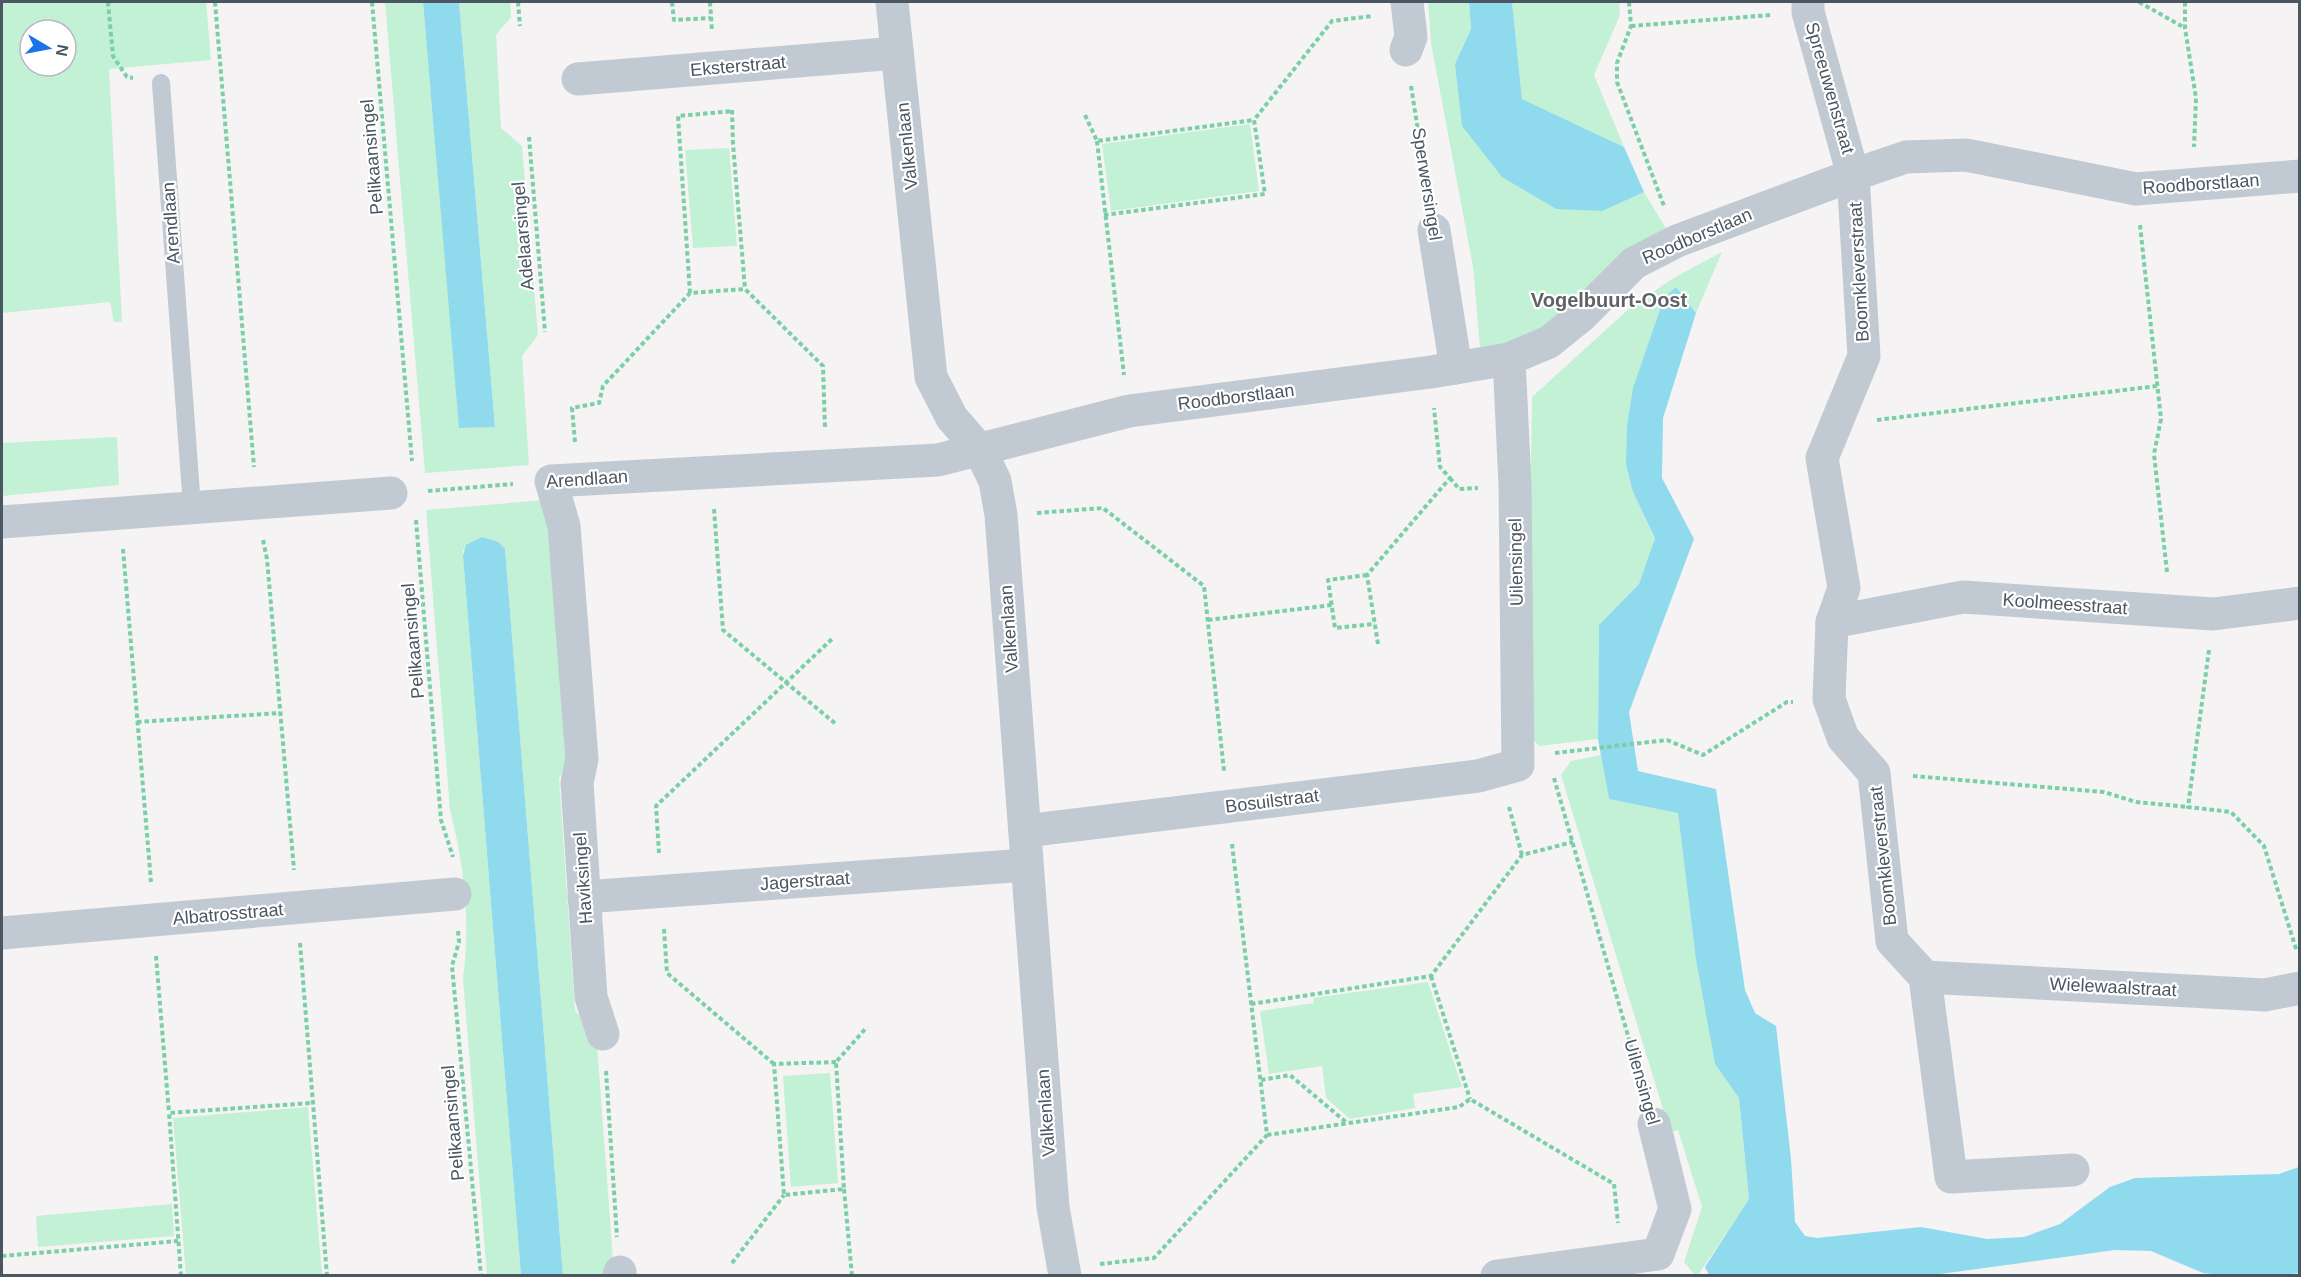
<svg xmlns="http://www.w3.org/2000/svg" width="2301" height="1277" viewBox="0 0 2301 1277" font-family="Helvetica,sans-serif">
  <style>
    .green { fill: #c3f1d5; fill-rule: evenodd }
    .water { fill: #90daee }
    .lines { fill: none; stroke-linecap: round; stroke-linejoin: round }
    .path { stroke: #7ad0a6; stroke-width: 4; stroke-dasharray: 4.5 3; stroke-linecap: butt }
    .lane { stroke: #c1cad2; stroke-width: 18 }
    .street { stroke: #c1cad2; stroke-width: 33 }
    .labels { text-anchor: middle; stroke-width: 4.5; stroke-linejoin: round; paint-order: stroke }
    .street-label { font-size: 18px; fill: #4a5661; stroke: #fff }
    .neighbourhood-label { font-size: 20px; font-weight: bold; fill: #5f6368; stroke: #fff }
  </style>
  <rect width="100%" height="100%" fill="#f5f3f3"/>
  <g class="green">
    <path d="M2 2H206L211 60 109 69 122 322H114L110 302 2 313ZM30 30H66V66H30Z"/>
    <polygon points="385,2 423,2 460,428 495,426 459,2 510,2 511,17 496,35 501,128 522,146 538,335 522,356 529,465 425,473"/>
    <polygon points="1428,2 1469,2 1471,29 1455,64 1602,210 1644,192 1668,232 1576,311 1504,346 1480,347 1473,267 1431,43"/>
    <polygon points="1512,2 1619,2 1620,15 1594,75 1624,147 1522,99"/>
    <polygon points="1250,124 1259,191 1111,211 1102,144"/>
    <polygon points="729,148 737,246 693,248 685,150"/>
    <polygon points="1722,252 1696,313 1676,287 1633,492 1655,538 1639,584 1599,625 1598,739 1539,746 1527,732 1532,397 1631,307 1672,279"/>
    <polygon points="117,437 119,485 2,496 2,443"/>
    <path d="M544 500 555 527 572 761 559 778 575 1011 596 1031 614 1273 611 1275H563L505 549 463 550V556L521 1275H487L463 978C471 923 464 864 450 810L426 510Z"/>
    <polygon points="1601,755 1609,799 1678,812 1696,960 1715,1064 1739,1098 1749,1200 1698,1275 1695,1275 1684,1262 1702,1207 1678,1130 1670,1132 1561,775 1571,761"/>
    <polygon points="1428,982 1462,1087 1413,1094 1415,1108 1350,1119 1326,1098 1322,1066 1269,1074 1260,1011 1314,1003 1313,998"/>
    <polygon points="830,1073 838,1183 791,1187 783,1076"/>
    <polygon points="308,1107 322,1275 186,1275 173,1118"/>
    <polygon points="172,1204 174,1236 38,1247 36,1216"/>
  </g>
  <g class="water">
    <polygon points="423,2 459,2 495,427 459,428"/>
    <polygon points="1469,2 1512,2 1522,99 1624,147 1644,192 1602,211 1556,209 1502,177 1462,126 1455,64 1471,29"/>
    <polygon points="1676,287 1696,313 1663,418 1662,478 1694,539 1629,712 1638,771 1716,789 1745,990 1755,1013 1776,1026 1791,1159 1795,1222 1805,1236 1817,1238 1921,1227 1987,1239 2024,1237 2060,1224 2110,1187 2135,1178 2279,1174 2299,1167 2299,1273 2279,1276 2223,1275 2203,1273 2151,1251 2115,1250 1933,1275 1709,1275 1705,1267 1749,1199 1739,1098 1715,1064 1696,960 1678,813 1609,799 1598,739 1599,625 1639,584 1655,538 1633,492 1626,464 1627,426 1633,388 1664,298"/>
    <polygon points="482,537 498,542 505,549 563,1275 521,1275 463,556 466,545"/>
  </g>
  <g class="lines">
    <g class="path">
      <polyline points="108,2 113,56 127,77 133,78"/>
      <polyline points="215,2 254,467"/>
      <polyline points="372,2 412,461"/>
      <polyline points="518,2 520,26"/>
      <polyline points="672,2 674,20 711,18"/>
      <polyline points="710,2 712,31"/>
      <polyline points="1629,2 1631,26 1617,63 1617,82 1664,206"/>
      <polyline points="2139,2 2185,28"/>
      <polyline points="2185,2 2185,28 2196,98 2194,147"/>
      <polyline points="1631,26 1771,15"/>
      <polyline points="1411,86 1428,194"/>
      <polyline points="732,110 733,144 745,289"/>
      <polyline points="1085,115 1097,141 1254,120"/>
      <polyline points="529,137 545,332"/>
      <polyline points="1097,141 1124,375"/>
      <polyline points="1104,215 1265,194 1254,120 1332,21 1372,16"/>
      <polyline points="2140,225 2161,419 2154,454 2167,572"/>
      <polyline points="690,293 678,116 733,111"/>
      <polyline points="1877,420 2157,386"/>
      <polyline points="575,442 572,408 599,403 603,386 690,293 745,289 823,366 825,428"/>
      <polyline points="1450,478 1459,489 1478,488"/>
      <polyline points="428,491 513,484"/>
      <polyline points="714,509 723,630 837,725"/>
      <polyline points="1037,513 1103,508 1204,586 1224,771"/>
      <polyline points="416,520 441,820 453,857"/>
      <polyline points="263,540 267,559 294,870"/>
      <polyline points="123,549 151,882"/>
      <polyline points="1367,575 1328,580 1335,628 1375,624"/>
      <polyline points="1208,620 1332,605"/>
      <polyline points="1378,644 1367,575 1450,478 1440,467 1434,408"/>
      <polyline points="2209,650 2188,807 2231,812 2264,846 2297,952"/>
      <polyline points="137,722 280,713"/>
      <polyline points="1555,753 1667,740 1703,755 1787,702 1793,702"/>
      <polyline points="1913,776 2104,792 2136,802 2188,807"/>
      <polyline points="1554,778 1643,1088"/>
      <polyline points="1509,807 1522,855"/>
      <polyline points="659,853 656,806 834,637"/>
      <polyline points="664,929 667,973 774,1064"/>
      <polyline points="458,931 459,942 452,966 481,1276"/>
      <polyline points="300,943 327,1276"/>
      <polyline points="156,956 169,1113"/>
      <polyline points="1431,976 1470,1099"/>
      <polyline points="1251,1004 1431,976 1522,855 1573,842"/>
      <polyline points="836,1062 774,1064 784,1195 844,1189 836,1062 867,1027"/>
      <polyline points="606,1071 617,1237"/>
      <polyline points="1261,1080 1290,1075 1347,1123"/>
      <polyline points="1267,1135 1459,1107 1470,1099 1614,1184 1618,1223"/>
      <polyline points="844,1189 852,1276"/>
      <polyline points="2,1256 178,1241"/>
      <polyline points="732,1263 784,1195"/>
      <polyline points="1100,1264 1154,1258 1267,1135 1232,844"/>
      <polyline points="181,1276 169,1113 311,1103"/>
    </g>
    <polyline class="lane" points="161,83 192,507"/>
    <g class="street">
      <polyline points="892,2 931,377 952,418 980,450 995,481 1001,515 1053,1207 1065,1276"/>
      <polyline points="1808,2 1808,12 1853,175 1864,356 1822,458 1844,588 1832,622 1829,699 1843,738 1874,773 1892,941 1925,977 1951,1177 2073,1170"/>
      <polyline points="1406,50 1411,37 1407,2"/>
      <polyline points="578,79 897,53"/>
      <polyline points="1434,230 1456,368"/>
      <polyline points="2,522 391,493"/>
      <polyline points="1832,622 1963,597 2213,614 2300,603"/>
      <polyline points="1025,831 1478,776 1518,765 1515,485 1509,359"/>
      <polyline points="584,897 1027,865"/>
      <polyline points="2,933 455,894"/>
      <polyline points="1925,977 2265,995 2300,988"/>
      <polyline points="603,1034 591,997 577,783 582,759 564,526 551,481 938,460 1129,411 1431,372 1509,359 1549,342 1580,317 1634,263 1677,241 1853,175 1906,157 1966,155 2136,189 2300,176"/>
      <polyline points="619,1276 620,1272"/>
      <polyline points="1497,1276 1658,1254 1675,1209 1654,1124"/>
    </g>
  </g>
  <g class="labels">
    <g class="street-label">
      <text transform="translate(738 66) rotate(-5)" y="6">Eksterstraat</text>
      <text transform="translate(1830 88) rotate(74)" y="6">Spreeuwenstraat</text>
      <text transform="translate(907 146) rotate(-96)" y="6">Valkenlaan</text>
      <text transform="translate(372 157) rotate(-95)" y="6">Pelikaansingel</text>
      <text transform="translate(1427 184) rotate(81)" y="6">Sperwersingel</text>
      <text transform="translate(2201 184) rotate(-4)" y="6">Roodborstlaan</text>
      <text transform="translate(171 223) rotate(-94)" y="6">Arendlaan</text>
      <text transform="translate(523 236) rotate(-95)" y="6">Adelaarsingel</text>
      <text transform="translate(1697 236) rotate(-23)" y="6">Roodborstlaan</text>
      <text transform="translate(1859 272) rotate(-93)" y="6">Boomkleverstraat</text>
      <text transform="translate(1236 397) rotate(-7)" y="6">Roodborstlaan</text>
      <text transform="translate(587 479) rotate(-4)" y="6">Arendlaan</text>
      <text transform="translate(1516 562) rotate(-91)" y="6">Uilensingel</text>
      <text transform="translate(2065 604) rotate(4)" y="6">Koolmeesstraat</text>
      <text transform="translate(1009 629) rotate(-94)" y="6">Valkenlaan</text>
      <text transform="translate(413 641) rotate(-95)" y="6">Pelikaansingel</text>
      <text transform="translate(1272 801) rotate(-7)" y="6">Bosuilstraat</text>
      <text transform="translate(1883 856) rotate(-96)" y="6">Boomkleverstraat</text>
      <text transform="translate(583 878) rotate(-94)" y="6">Haviksingel</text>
      <text transform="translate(805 881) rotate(-4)" y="6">Jagerstraat</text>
      <text transform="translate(228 914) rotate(-5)" y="6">Albatrosstraat</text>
      <text transform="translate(2113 987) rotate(3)" y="6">Wielewaalstraat</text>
      <text transform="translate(1642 1082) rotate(74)" y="6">Uilensingel</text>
      <text transform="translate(1046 1113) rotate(-94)" y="6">Valkenlaan</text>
      <text transform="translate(453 1123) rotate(-95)" y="6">Pelikaansingel</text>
    </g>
    <g class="neighbourhood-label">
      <text x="1609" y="307">Vogelbuurt-Oost</text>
    </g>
  </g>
  <rect width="2301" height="1277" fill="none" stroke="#4a5661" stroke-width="6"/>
  <g transform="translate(48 48) rotate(100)"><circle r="28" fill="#ffffff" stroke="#b7bbc0" stroke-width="1.5"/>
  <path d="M0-4.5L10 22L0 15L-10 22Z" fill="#1a73e8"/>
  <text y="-9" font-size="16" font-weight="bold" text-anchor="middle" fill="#4a5661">N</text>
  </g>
</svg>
